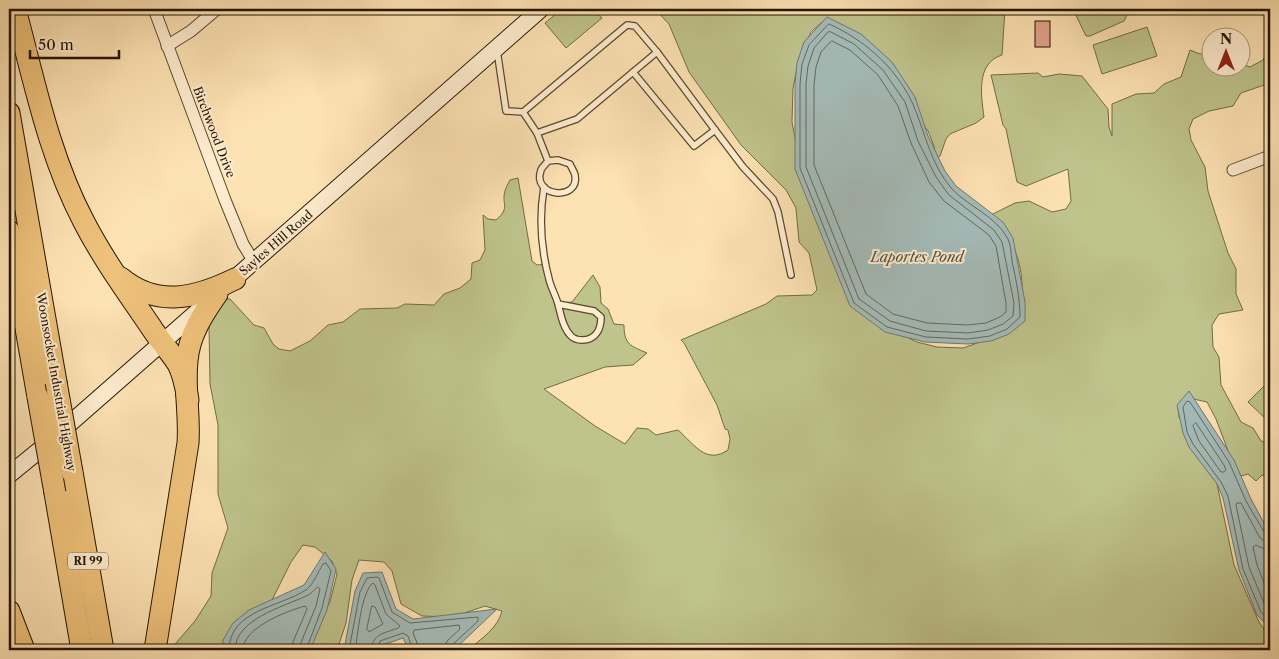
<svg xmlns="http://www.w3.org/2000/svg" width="1279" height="659" viewBox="0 0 1279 659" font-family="'Libre Caslon Text',serif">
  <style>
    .green { fill: #bfc38c; stroke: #726c46 }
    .water { fill: #a4bbb8; stroke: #71786e }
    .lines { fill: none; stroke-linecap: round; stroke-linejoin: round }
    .shore { stroke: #64685c; stroke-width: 1 }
    .building { fill: #e5a18e; stroke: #241400 }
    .service-casing { stroke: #5a482d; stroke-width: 8 }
    .minor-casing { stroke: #5a482d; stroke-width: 13 }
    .secondary-casing { stroke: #241400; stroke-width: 18 }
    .motorway-casing { stroke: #241400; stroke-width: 23 }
    .service { stroke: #feecce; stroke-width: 5.5 }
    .minor { stroke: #feecce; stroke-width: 11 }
    .secondary { stroke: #feecce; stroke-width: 16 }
    .motorway { stroke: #eec17a; stroke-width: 21 }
    .motorway-bridge-casing { stroke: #241400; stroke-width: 23; stroke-linecap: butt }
    .motorway-bridge { stroke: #eec17a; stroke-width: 21 }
    .labels { text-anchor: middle; stroke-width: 4; stroke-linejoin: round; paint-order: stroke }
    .shield { fill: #feecce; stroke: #65553e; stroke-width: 1 }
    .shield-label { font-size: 11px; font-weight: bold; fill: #241400 }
    .street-label { font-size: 12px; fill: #241400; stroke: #feecce }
    .water-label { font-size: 14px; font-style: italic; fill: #514e40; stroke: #feecce }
  </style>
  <rect width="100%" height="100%" fill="#fde2b3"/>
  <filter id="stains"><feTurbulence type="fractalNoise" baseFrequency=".004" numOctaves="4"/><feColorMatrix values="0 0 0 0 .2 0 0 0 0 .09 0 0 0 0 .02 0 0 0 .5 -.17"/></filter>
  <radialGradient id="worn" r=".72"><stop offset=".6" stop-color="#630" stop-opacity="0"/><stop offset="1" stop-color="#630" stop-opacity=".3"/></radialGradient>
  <g class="green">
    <polygon points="562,9 594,9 602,18 566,48 545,23"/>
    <path d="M655 9H1005L1002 55C976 63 981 95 984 117L976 123 950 134 946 139 940 156 936 159 934 146 928 131 896 86 831 22H822L811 32 799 58 793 88 792 122 803 180 881 325 917 342 937 347 963 348 980 342 1022 307C1024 268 1018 244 991 215L1015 203 1029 201 1052 212 1066 209 1071 201 1068 169 1026 186 1017 182 1006 129 1003 125 991 75 1038 73 1043 77 1059 74 1082 76 1108 109 1109 127 1112 136V104L1136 94 1154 93 1164 84 1181 77 1190 50 1200 54 1211 52 1212 68H1242V64L1250 67 1263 60 1270 48V83L1241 93 1233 106 1209 111 1193 119 1189 129 1191 140 1205 167 1208 191 1228 253 1236 269V294L1243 310 1219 314 1212 325 1213 347 1219 357 1221 385 1241 422 1253 428 1261 441 1270 444V473L1261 476 1256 481 1248 474 1238 477 1216 419 1207 402 1189 398 1178 409 1179 417 1191 438 1213 465 1234 565 1259 622 1270 638V650H468C481 639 498 628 502 611L485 606 453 617 422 616 401 604 392 571 384 562 359 560 352 580 346 623 337 650H309L313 634 330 602 337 574 332 561 315 547 303 545 291 562 272 600 222 646 219 650H170L195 621 211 596 212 573 228 528 218 494V425L210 384 209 326 206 320 227 299H230L254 325 264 328 273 344 279 349 290 351 310 341 328 325 343 322 360 309 397 308 405 304 434 305 444 294 460 288 471 279 472 263 480 260 485 250 483 215 488 219 496 220C511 207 501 205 505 191 506 187 508 184 510 180L518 178 532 261 537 265 548 264 549 276 560 303 572 302 593 275 600 287 601 303 608 309 614 324 624 325C624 345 631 346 647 353L633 365 605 367 544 389 595 426 625 444 637 428 648 429 656 435 678 430C694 444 706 465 728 450L730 439 728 430 725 429 717 405 684 343 681 340 766 304 777 296 812 295 817 290 809 253 799 242 796 208 786 190 741 145 689 72 669 24Z"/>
    <polygon points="1073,9 1130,9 1124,21 1090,36 1086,36"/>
    <polygon points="1147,27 1157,56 1102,74 1093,45"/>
    <polygon points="1270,380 1270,415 1266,419 1248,402"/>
  </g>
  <g class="water">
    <polygon points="827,17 861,34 892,62 915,97 928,136 945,171 956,186 1003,222 1013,238 1025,302 1025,321 1009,334 991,341 968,344 925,342 885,332 850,306 795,169 795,84 797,63 804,42"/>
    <polygon points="1189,391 1234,460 1251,499 1270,534 1270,628 1257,615 1239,570 1223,498 1217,484 1189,447 1183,433 1177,405"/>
    <polygon points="325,552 336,569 327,610 310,650 224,650 223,640 233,623 249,610 304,585"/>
    <polygon points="382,572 396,609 413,619 497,609 454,650 409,650 403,638 383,645 382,650 344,650 355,591 363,573"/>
  </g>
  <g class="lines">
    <g class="shore">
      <path d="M829 24C863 39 894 66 911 100 925 130 929 162 952 189 969 207 996 216 1008 239 1011 245 1011 254 1012 261 1016 280 1020 298 1020 317L1007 329 990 336 968 339 926 337 887 327 854 303 800 168V84L802 64 809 45Z"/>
      <polygon points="831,32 854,44 883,70 905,102 918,141 936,177 949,195 994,230 1002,242 1014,303 1013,316 1003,324 988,330 968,333 926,331 890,321 859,299 806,167 806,84 808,66 814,48 828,32"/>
      <polygon points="832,41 850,50 878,75 898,106 911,143 929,182 944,201 989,235 996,246 1006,303 1006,312 1000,317 986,323 967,325 927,323 893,314 866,294 814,165 814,85 816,67 821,52"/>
      <polygon points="1196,423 1224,465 1226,470 1224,472 1221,472 1199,441 1193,426"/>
      <polyline points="1270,535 1264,532 1246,501 1229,462 1190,402 1187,401 1183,407 1187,432 1193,444 1221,482 1228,496 1243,569 1261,612 1270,621"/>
      <polyline points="1270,542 1265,541 1260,538 1241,503 1237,503 1236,505 1249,567 1266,608 1270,612"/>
      <polyline points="1270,549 1262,548 1256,545 1253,547 1257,565 1270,598"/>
      <polygon points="372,606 375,607 383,624 369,632 367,629"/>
      <path d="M229 650C229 610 280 607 306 590 313 585 318 572 323 564L326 563 331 571 322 608 306 650"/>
      <path d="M235 650C235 619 283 607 306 596 312 594 314 589 318 587L320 589 316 606 300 645 299 650"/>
      <path d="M243 650C242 628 287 611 305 606L307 609 293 642 292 650"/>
      <polyline points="349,650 360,592 367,578 377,577 379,578 392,612 410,623 478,617 478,621 452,645 451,650"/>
      <path d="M355 650C358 635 361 592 373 583L375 585 386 614 400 626 398 628C385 633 372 634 371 650"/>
      <polyline points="377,650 380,641 403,633 408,636 413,650"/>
      <polyline points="420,650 413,633 414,630 459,625 460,629 447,641 444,650"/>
    </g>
  </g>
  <rect class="building" x="1035" y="21" width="15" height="26"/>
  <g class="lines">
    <defs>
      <g id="service">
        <polyline points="497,50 506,111 523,112 627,25 635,26 657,52 577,119 537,133"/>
        <polyline points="633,72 694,146 715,130 657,52"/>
        <path d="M523 112 537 133 548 161 558 160 570 164C571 167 574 171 575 175 580 202 531 197 541 170 542 167 546 164 548 161"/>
        <polyline points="715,130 743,167 773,199 778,212 791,275"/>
        <path d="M544 187C539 217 541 249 549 279 551 288 556 296 558 304 561 315 563 328 571 336 574 339 578 340 582 340 596 340 601 329 601 317L594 311 558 304"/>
      </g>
      <g id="minor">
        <polyline points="154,9 225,200 243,244 254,262"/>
        <polyline points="167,46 191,31 217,9"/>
        <polyline points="1233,170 1270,156"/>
      </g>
      <g id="secondary">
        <polyline points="226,286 541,9"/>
        <polyline points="9,475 42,448 206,304"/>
      </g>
      <g id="motorway">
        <path d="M15 9C34 80 49 156 84 222 103 259 128 293 151 327 159 340 170 351 178 364 184 375 186 388 188 400"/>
        <polyline points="9,113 56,382"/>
        <polyline points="9,231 38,397"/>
        <path d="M121 278C157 308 196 298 235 279"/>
        <polyline points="72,472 103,650"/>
        <polyline points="55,493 82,650"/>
        <polyline points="9,611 24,650"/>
        <path d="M155 650 188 443C190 415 184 388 187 361 189 335 203 314 217 294"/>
      </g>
    </defs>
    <use href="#service" class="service-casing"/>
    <use href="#minor" class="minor-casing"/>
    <use href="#secondary" class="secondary-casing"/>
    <use href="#motorway" class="motorway-casing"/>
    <use href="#service" class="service"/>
    <use href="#minor" class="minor"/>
    <use href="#secondary" class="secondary"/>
    <use href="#motorway" class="motorway"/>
    <defs>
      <g id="motorway-bridge">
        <polyline points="56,382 72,472"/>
        <polyline points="38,397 55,493"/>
      </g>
    </defs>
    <use href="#motorway-bridge" class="motorway-bridge-casing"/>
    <use href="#motorway-bridge" class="motorway-bridge"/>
  </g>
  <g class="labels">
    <rect class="shield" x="68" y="552.5" width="40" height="17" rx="4"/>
    <g class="shield-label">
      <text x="88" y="565">RI 99</text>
    </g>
    <g class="street-label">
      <text transform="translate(214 132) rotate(69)" y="4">Birchwood Drive</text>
      <text transform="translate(276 243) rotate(-41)" y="4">Sayles Hill Road</text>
      <text transform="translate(56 382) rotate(80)" y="4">Woonsocket Industrial Highway</text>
    </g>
    <g class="water-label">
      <text x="917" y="262">Laportes Pond</text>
    </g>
  </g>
  <rect width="1279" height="659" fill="none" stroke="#fde2b3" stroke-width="30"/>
  <rect x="10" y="10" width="1259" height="639" fill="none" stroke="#241400" stroke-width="2.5"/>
  <rect x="15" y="15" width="1249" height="629" fill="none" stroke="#241400"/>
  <g transform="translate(1226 52)"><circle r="24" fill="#feecce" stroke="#a7967c"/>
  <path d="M0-4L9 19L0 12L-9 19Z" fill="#8f2418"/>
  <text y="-8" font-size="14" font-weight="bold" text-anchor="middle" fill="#241400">N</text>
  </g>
  <path d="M30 50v8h89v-8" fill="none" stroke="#241400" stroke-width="2.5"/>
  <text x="38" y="50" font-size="15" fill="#241400" stroke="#feecce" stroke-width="4" paint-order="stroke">50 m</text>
  <rect width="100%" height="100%" filter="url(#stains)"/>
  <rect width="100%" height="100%" fill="url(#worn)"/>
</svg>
